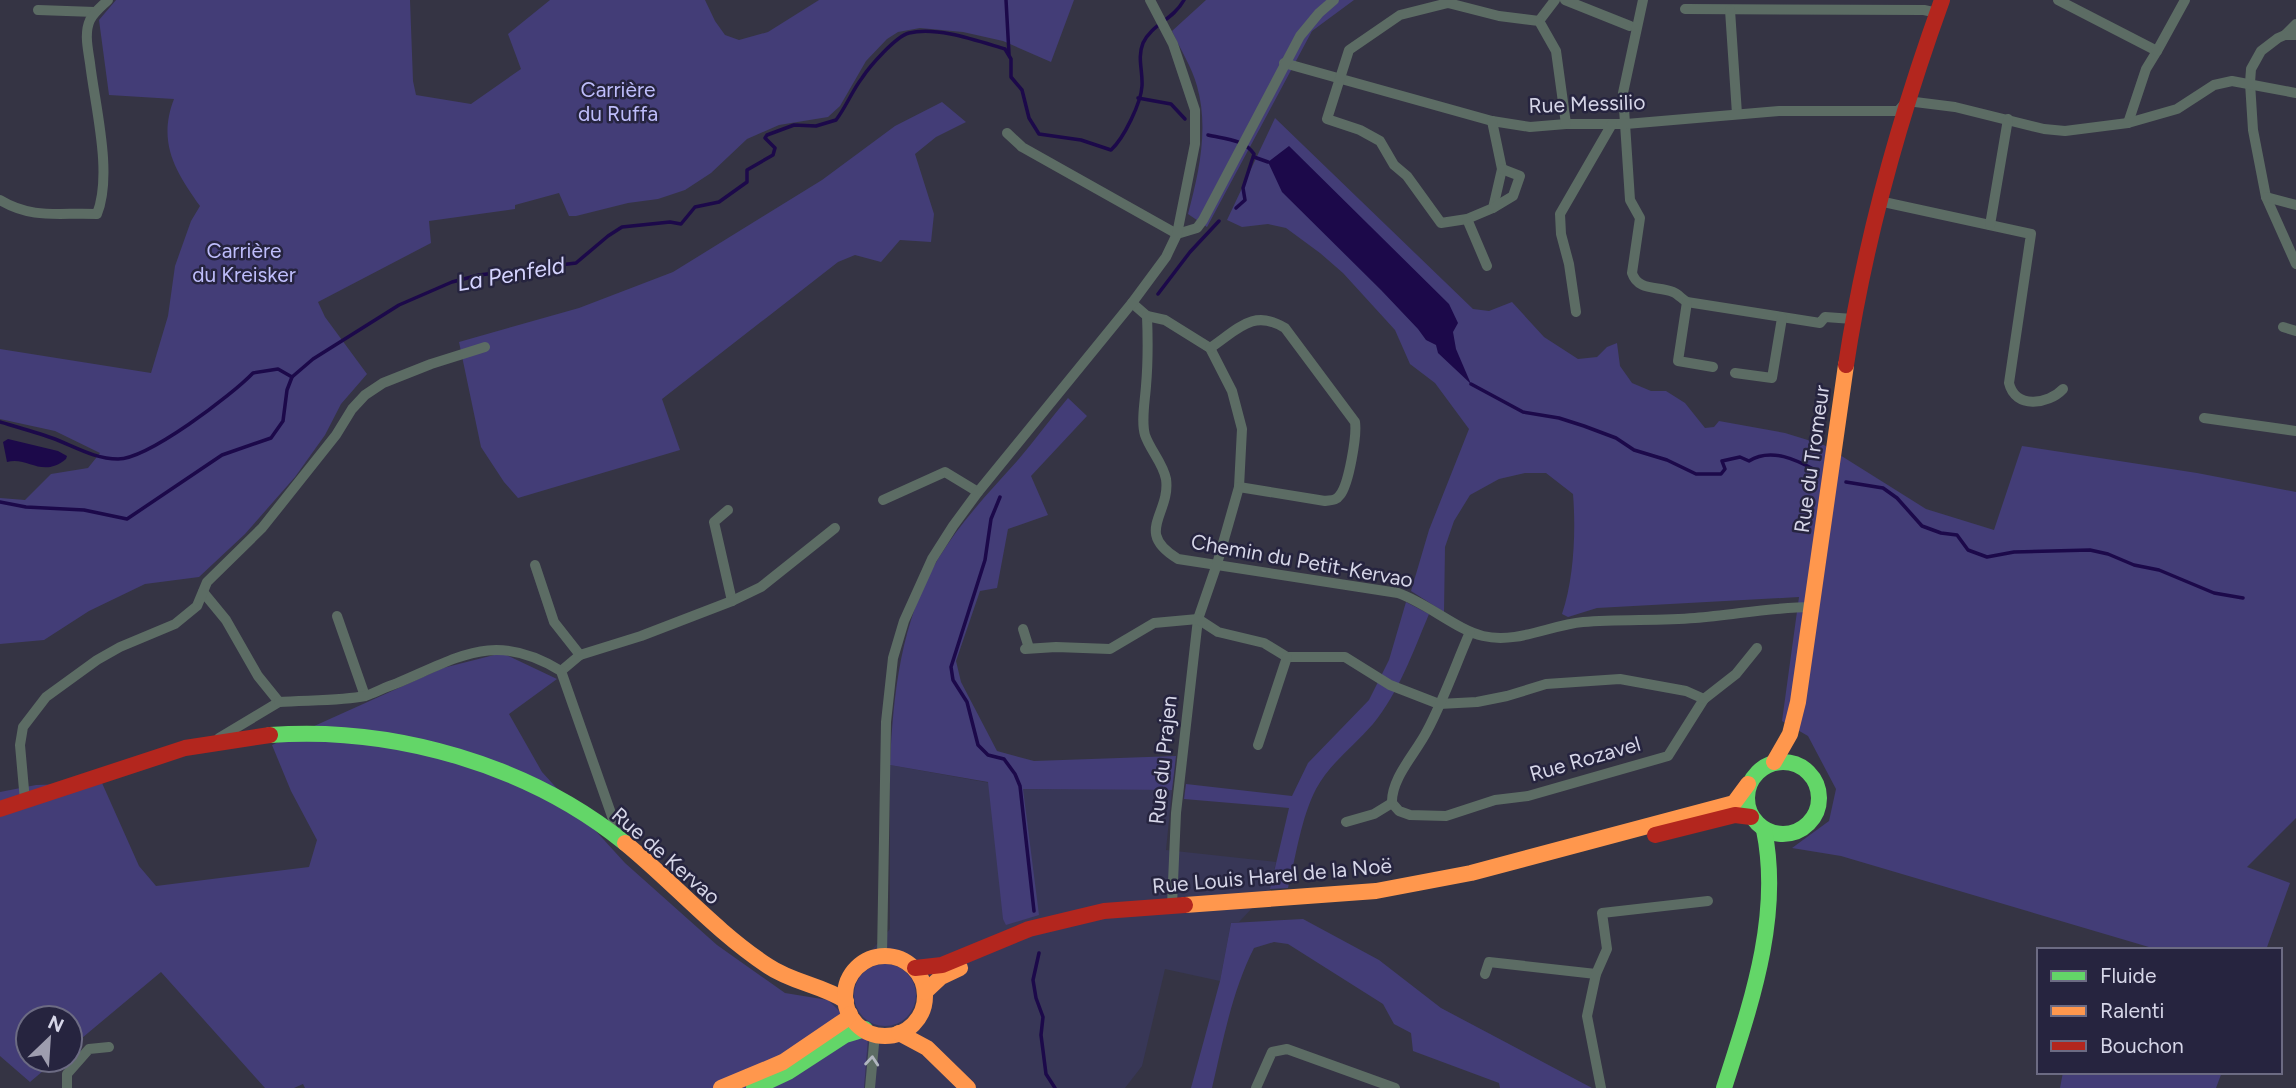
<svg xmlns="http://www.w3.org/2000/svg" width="2296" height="1088" viewBox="0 0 2296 1088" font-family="Figtree,sans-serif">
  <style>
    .built { fill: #383757 }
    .green { fill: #433d77 }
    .water { fill: #1c094a }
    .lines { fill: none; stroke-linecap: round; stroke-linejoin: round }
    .stream { stroke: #1c094a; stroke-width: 3.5 }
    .street { stroke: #5c6c64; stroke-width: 10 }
    .fast { stroke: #63d668; stroke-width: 16 }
    .slow { stroke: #ff974d; stroke-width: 16 }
    .jam { stroke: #b3261e; stroke-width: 16 }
    .oneway { stroke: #b1b6c0 }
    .labels { text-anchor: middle; stroke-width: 5; stroke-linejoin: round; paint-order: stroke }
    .park-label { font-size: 21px; fill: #bebdfb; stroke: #26243f }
    .street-label { font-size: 21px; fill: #d6d6e8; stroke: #26243f }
    .water-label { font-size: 23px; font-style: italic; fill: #d5d4ff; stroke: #26243f }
  </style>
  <rect width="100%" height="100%" fill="#353444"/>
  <polygon class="built" points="890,765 1023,789 1172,790 1166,850 1276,862 1270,889 1239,922 1231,923 1220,981 1165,969 1142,1066 1125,1088 864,1088 868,1039 828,1000 890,929"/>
  <g class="green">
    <path d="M116 0H410L413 81 416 95 471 104 521 69 508 34 550 0H705L715 21 725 35 739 40 768 32 819 0H1074L1051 62 1003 41 963 32 920 28 898 32 887 39 866 61 840 106 828 117 779 125 747 139 711 173 685 190 658 199 628 203 576 216H569L559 193 515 205V209L429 221 431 243 318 302 325 317 367 374 341 404 325 435 295 477 245 534 199 577 145 584 89 611 44 640 0 644V498L25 500 51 474 88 468 100 453 55 431 0 419V349L151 373 168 316 175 266 191 221 200 206C176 172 157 143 174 99L109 95 99 20Z"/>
    <path d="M1206 0H1354L1312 31 1207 227 1188 214C1199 173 1209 128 1197 86 1192 67 1180 49 1172 31Z"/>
    <polygon points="942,102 966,122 936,137 915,154 934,214 931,242 900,240 881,262 855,255 838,262 662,399 680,450 518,498 504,482 481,447 459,342 579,308 673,272 822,180 895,126"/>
    <path d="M1275 118 1473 309 1489 311 1512 302 1544 337 1578 359 1597 357 1607 347 1617 343 1620 366 1632 383 1651 391H1666L1685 403 1705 428 1714 427 1719 421 1785 433 1824 445 1926 509 1994 530 2022 446 2197 473 2296 492V818L2247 867 2290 883 2266 950H2159L1841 856 1792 848 1829 821 1836 789 1808 736 1782 721 1799 597 1597 608 1568 617 1562 614C1574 579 1576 531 1573 494L1546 473H1525L1499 479 1470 495 1454 521 1445 547 1444 612 1411 591 1429 530 1469 429 1435 383 1410 364 1395 330 1343 273 1320 253 1286 228 1268 224 1242 227 1227 220Z"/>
    <path d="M1068 398 1087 416 1031 476 1048 515 1008 529 997 588 980 591 956 661 961 682 997 751 1034 761 1176 756 1172 790 1023 789 1039 915 1006 925 1003 919 988 782 890 765C893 695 901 620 938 559 960 523 989 492 1018 460 1035 440 1051 418 1068 398Z"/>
    <path d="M1406 602 1429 614C1413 652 1399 692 1373 724 1354 746 1330 763 1316 789 1301 818 1296 856 1288 888L1270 889 1289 808 1184 799 1186 784 1292 796 1308 763 1369 700 1389 660Z"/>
    <polygon points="502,653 557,679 509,714 542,772 625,863 717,945 785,993 828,1000 868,1039 864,1088 305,1088 303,1084 294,1088 265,1088 161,972 70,1048 70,1018 28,1018 28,1060 56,1060 30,1082 0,1056 0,792 36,785 102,783 139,866 156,886 309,867 317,840 291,791 272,745 443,668"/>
    <path d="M1303 919 1379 960 1441 1008 1592 1088H1500L1499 1083 1413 1051 1411 1033 1394 1024 1383 1004 1288 944 1274 942 1254 948C1232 991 1223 1041 1212 1088H1191L1220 981 1231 923Z"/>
    <circle cx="885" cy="995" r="31"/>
    <polygon points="2063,1072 2222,1072 2216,1088 2060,1088"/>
  </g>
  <g class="water">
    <polygon points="1289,146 1449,304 1458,323 1453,332 1456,349 1471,384 1438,353 1436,345 1426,340 1418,329 1381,290 1282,192 1268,162"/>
    <path d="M8 439 58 451 67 456 66 459C42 479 28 456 7 462L3 442Z"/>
  </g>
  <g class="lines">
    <g class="stream">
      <polyline points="1006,0 1009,54"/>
      <polyline points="1138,98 1171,104 1185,119"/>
      <path d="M1208 135C1224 139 1244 139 1254 154L1243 188 1245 200 1236 208"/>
      <polyline points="1254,157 1268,162"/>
      <polyline points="1158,294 1190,252 1219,221"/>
      <path d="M1471 384 1523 412 1559 418 1584 426 1616 438 1634 450 1667 460 1696 474H1721L1725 469 1722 461 1740 457 1749 461C1771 447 1797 460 1817 471"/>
      <path d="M0 422C17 427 35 432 52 438 74 446 94 459 118 459 148 459 232 395 253 373L278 369 292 377"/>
      <polyline points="1846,482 1883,488 1897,498 1922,526 1941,533 1957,535 1968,550 1987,557 2014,552 2090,550 2108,554 2134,565 2159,570 2214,593 2243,598"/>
      <polyline points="1000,497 991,519 985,560 951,667 953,680 967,702 978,745 988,755 1004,759 1015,774 1020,786 1034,911"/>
      <path d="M0 502 26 507 84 510 127 519 222 455 271 438 283 421 287 390 292 377 313 359 399 305 452 282 479 275 576 263 608 236 622 227 670 222 681 224 695 207 719 202 747 182V170L773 155 775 148 765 138 767 135 794 125 816 126 836 120C846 107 852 91 862 78 869 67 896 36 909 33 937 26 978 41 1005 49L1011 59V77L1022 90 1029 118 1039 134 1081 140 1111 150C1124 138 1141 103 1142 86 1143 71 1137 58 1143 43 1152 24 1173 20 1184 0"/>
      <polyline points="1039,953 1033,980 1036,998 1043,1017 1041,1035 1046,1074 1055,1088"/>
    </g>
    <g class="street">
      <polyline points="1565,0 1630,26"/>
      <path d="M1643 0 1623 93 1630 200 1640 218 1632 273C1638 291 1657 286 1673 292 1678 294 1682 299 1687 302L1820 323 1825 317 1853 319"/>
      <polyline points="2058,0 2157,51 2146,69 2128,123"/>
      <polyline points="1685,9 1924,10 1933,12"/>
      <polyline points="38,10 95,12"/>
      <polyline points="1730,10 1737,114"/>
      <polyline points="1539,21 1555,0"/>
      <polyline points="2285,35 2296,24"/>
      <polyline points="2296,35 2285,35 2278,38 2261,51 2251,69 2250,83 2253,130 2266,197 2296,264"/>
      <polyline points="2157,51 2185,0"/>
      <polyline points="1284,63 1492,121 1530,127 1566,124 1626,124 1779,111 1898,111 1907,101 1955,107 2044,129 2065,131 2128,123 2177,109 2214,85 2232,81 2296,93"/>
      <polyline points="1492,121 1502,169 1493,208 1467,219 1441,223 1407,176 1394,165 1380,141 1360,130 1327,119 1349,50 1400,15 1448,3 1499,16 1539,21 1556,51 1566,124"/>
      <polyline points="1007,133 1022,147 1177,234"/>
      <polyline points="2266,197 2296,205"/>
      <path d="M0 200C33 220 61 212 97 214 113 174 95 106 90 63 88 49 84 33 90 20 94 12 102 6 108 0"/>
      <path d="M1879 201 2031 234 2009 383C2015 409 2048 405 2063 389"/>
      <polyline points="1493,208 1513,196 1520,176 1502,169"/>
      <polyline points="1467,219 1487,266"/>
      <polyline points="1990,225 2008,119"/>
      <polyline points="1177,234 1197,228 1203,220 1300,36 1319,13 1334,0"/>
      <polyline points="1687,302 1678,361 1713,367"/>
      <path d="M1132 303 1147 316C1148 340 1148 363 1146 386 1145 401 1141 421 1145 435 1150 450 1163 463 1166 479 1171 514 1133 532 1178 559L1398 593C1427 603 1457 630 1483 636 1517 644 1550 625 1583 622 1620 619 1658 621 1695 618 1734 615 1773 607 1812 607"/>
      <polyline points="1576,312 1569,264 1561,234 1560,214 1612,124"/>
      <polyline points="1147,316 1165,320 1210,348 1232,391 1242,429 1239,487 1217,564 1198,619 1176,813 1172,905"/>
      <polyline points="2283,327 2296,331"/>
      <path d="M1210 348C1237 330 1253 308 1285 328L1355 422C1357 435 1349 484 1340 495 1336 501 1331 500 1325 501L1239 487"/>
      <polyline points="1735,373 1772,378 1782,318"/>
      <polyline points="2204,418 2296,431"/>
      <polyline points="883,500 945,472 978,492"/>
      <polyline points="728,510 714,522 732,601"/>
      <polyline points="535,565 554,622 580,655"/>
      <polyline points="203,592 226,620 258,676 279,702 219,738"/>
      <polyline points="337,616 365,696"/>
      <polyline points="1023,629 1029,648"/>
      <polyline points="1025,649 1056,647 1110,649 1154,623 1198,619 1218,632 1264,643 1287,657 1345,657 1390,685 1439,704 1477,702 1507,696 1546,684 1620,679 1686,691 1704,699 1668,756 1528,796 1495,800 1446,816 1410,815 1399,811 1392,803"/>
      <polyline points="561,671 580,655 641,636 732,601 761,587 835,528"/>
      <polyline points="1704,699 1736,674 1757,648"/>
      <path d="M279 702C304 700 342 701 365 696 375 693 385 687 395 684 460 657 494 630 561 671L620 839"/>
      <polyline points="1258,745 1287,657"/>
      <polyline points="25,801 20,745 23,727 46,697 97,660 120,647 175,624 197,606 207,582 262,528 336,435 352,409 365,395 383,383 431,364 485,347"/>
      <path d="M1346 822 1374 814 1392 803C1391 778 1416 753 1427 731 1444 699 1456 664 1470 632"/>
      <polyline points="882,956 886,722 893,658 904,621 932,559 953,526 978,492 1132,303 1166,257 1177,234 1195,144 1195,110 1173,44 1150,0"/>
      <polyline points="1485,974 1489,962 1596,974"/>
      <polyline points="67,1088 67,1074 89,1049 109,1047"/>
      <polyline points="870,1088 875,1033"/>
      <polyline points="1256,1088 1272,1052 1287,1049 1395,1088"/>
      <polyline points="1601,1088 1587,1016 1596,974 1607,949 1602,913 1708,901"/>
    </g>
    <g class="fast">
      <path d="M270 735C394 726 529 765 625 843"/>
      <circle cx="1783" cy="798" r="36"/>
      <polyline points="754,1088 788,1072 845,1035 865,1029"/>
      <path d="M1724 1088C1750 1006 1782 917 1764 830"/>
    </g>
    <g class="slow">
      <polyline points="1774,762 1790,734 1798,702 1846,365"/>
      <path d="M625 843C674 883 715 931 768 966 793 983 822 985 846 1001"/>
      <polyline points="1185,905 1376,891 1471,873 1734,803 1748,784"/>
      <circle cx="885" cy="996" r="40"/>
      <polyline points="925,992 941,977 960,968"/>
      <polyline points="899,1033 927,1048 968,1088"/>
      <polyline points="721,1088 783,1062 845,1020 850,1014"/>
    </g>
    <g class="jam">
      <path d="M1846 365C1865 240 1899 119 1942 0"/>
      <polyline points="0,809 185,748 270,735"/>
      <polyline points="1655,835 1735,815 1751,817"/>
      <polyline points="915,968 942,965 1029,929 1104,911 1185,905"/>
    </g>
  </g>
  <defs><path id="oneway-chevron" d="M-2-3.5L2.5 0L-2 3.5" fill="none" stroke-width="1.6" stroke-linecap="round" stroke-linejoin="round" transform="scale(1.75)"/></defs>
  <use class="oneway" href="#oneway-chevron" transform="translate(872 1061) rotate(-85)"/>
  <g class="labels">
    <g class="park-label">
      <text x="618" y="97">Carrière<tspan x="618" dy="24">du Ruffa</tspan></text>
      <text x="244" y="258">Carrière<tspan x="244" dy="24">du Kreisker</tspan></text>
    </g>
    <g class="street-label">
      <text transform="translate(1587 104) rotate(-2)" y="7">Rue Messilio</text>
      <text transform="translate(1812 459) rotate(-82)" y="7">Rue du Tromeur</text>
      <text transform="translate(1302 561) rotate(10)" y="7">Chemin du Petit-Kervao</text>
      <text transform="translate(1585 759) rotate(-16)" y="7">Rue Rozavel</text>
      <text transform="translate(1163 760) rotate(-84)" y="7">Rue du Prajen</text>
      <text transform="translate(666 856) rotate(41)" y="7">Rue de Kervao</text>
      <text transform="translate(1272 876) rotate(-5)" y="7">Rue Louis Harel de la Noë</text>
    </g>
    <g class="water-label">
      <text transform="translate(511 274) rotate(-10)" y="8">La Penfeld</text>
    </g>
  </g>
  <rect x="2037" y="948" width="245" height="126" fill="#26243f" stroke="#6c6b83" stroke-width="2"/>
  <rect x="2051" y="971" width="35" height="10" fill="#63d668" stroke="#6c6b83" stroke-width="2"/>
  <text x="2100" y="983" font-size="21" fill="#d6d6e8">Fluide</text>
  <rect x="2051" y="1006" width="35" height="10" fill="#ff974d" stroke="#6c6b83" stroke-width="2"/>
  <text x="2100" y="1018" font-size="21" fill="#d6d6e8">Ralenti</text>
  <rect x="2051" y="1041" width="35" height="10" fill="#b3261e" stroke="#6c6b83" stroke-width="2"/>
  <text x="2100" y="1053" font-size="21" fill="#d6d6e8">Bouchon</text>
  <g transform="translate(49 1039) rotate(25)"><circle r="33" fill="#26243f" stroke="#6c6b83" stroke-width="2"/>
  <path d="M0-5L12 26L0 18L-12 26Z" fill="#9e9daf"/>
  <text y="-10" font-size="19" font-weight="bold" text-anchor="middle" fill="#d6d6e8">N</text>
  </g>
</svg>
